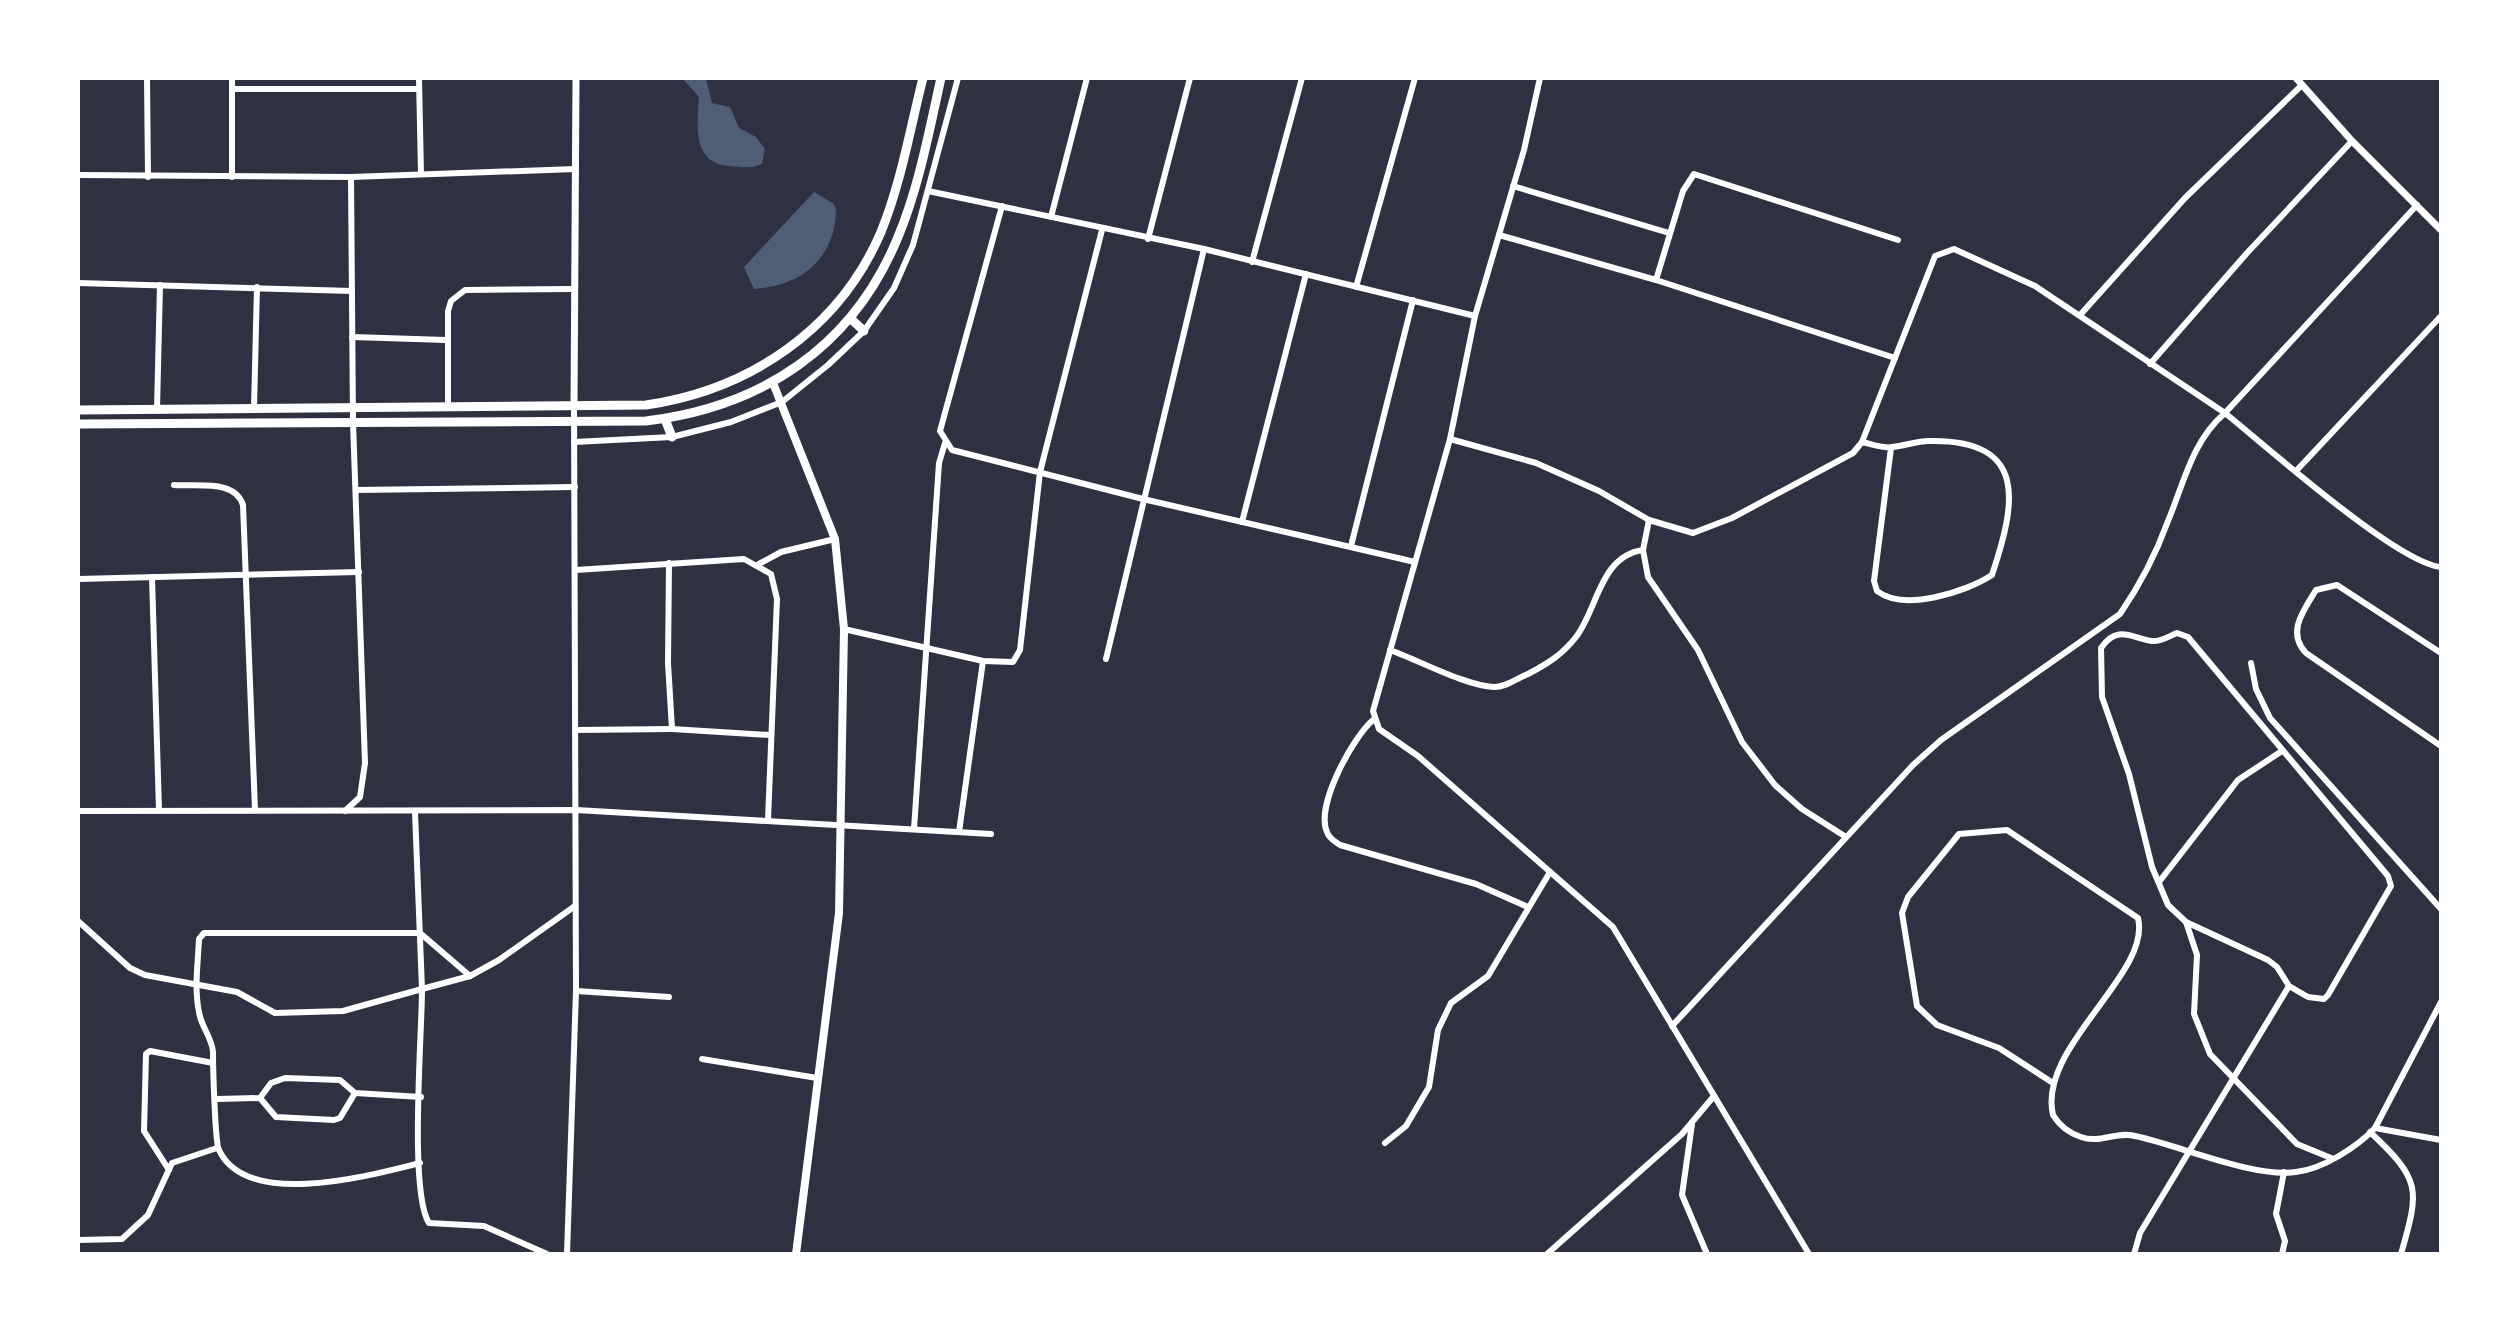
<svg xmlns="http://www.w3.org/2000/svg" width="2519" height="1332" viewBox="0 0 2519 1332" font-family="Overpass,sans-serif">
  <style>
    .water { fill: #4f5d75 }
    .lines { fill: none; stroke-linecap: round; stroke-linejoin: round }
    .minor { stroke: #fff; stroke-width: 6 }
    .tertiary { stroke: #fff; stroke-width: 7 }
    .secondary { stroke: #fff; stroke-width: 8 }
    .primary { stroke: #fff; stroke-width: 9 }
  </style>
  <rect width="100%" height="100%" fill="#2d3142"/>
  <g class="water">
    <path d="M682 78 706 79 712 103 730 107 739 128 756 137 765 149 762 164C752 169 741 167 730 166 692 164 697 126 699 97Z"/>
    <path d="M814 192 834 204 836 210C835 260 800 286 754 289L744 267Z"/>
  </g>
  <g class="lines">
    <g class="minor">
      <polyline points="147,78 148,177"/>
      <polyline points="419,78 421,174"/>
      <polyline points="1540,78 1524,150 1475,316 1450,439 1373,711 1379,729 1418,756 1613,927 1809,1254"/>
      <polyline points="232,89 419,89"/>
      <polyline points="78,175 351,177 575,169"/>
      <polyline points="232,177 232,78"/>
      <polyline points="1513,186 1669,233"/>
      <polyline points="928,191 1204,249 1475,316"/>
      <polyline points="1002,206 940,431 952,450 1143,499 1415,562"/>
      <polyline points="1051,217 1087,78"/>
      <polyline points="1499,235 1656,280 1895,358"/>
      <polyline points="1148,239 1190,78"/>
      <polyline points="1252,262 1302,78"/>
      <polyline points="1656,280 1683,191 1694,174 1898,240"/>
      <polyline points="78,283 352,291"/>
      <polyline points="1356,287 1415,78"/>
      <polyline points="2081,314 2185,198 2302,85"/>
      <polyline points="352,337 446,340"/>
      <polyline points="2150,364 2247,253 2352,141"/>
      <polyline points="448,406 448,311 451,301 465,290 572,289"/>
      <polyline points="254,408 257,287"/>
      <polyline points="157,409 160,285"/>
      <polyline points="1450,439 1536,463 1599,491 1649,520 1693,533 1732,518 1853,453 1862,442 1935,256 1954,249 2035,286 2225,413 2417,205"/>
      <polyline points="574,442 672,437 731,422 782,402 828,365 864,331 894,288 913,245 958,78"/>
      <path d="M1862 442C1871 444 1883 449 1892 447 1905 446 1916 441 1929 441 2029 439 2016 503 1992 575 1966 592 1904 612 1877 591L1874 581 1891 448"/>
      <polyline points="2297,470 2441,316"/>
      <path d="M174 485C198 487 235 479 243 505L255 810"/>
      <polyline points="356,490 575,487"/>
      <polyline points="1649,520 1643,550 1648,577 1698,650 1742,742 1775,785 1802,809 1846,837"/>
      <polyline points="1242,522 1306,274"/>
      <polyline points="1351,546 1413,300"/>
      <polyline points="669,563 668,663 672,729 770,735"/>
      <polyline points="759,564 781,552 835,539"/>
      <polyline points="576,570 744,559 771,574 777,599 768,820"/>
      <polyline points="152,577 159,810"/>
      <polyline points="78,579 359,572"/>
      <polyline points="844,629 983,661 1013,662 1020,650 1040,472 1102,230"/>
      <path d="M1390 650C1418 660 1466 686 1494 687 1506 687 1516 679 1528 674 1547 664 1562 655 1576 637 1598 608 1600 556 1643 550"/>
      <path d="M2441 653 2337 585 2316 590C2304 610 2286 632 2306 653L2441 746"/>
      <polyline points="1106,659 1204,249"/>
      <polyline points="2251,663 2256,689 2270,718 2441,909"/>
      <path d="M1373 720C1353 737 1315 806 1327 832 1329 839 1335 841 1340 845L1476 884 1528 907"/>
      <polyline points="577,730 672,729"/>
      <polyline points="78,811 576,810 991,834"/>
      <polyline points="345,811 360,797 365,763 353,422 351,177"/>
      <polyline points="415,812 422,989 470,976 499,960 575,906"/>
      <polyline points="914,829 939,463 945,443"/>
      <polyline points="959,832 983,661"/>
      <polyline points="2159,882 2238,780 2282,751"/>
      <path d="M78 921 130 968 145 975 237 992 275 1013 343 1011 422 989C422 1035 409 1192 429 1223L484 1226 547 1254"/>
      <polyline points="2186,922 2197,955 2194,1014 2210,1054 2297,1144 2331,1158"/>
      <polyline points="576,991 669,997"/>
      <path d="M1672 1026 1913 765 1941 740 2120 614C2140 585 2156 554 2168 521 2184 483 2192 441 2225 413 2266 446 2397 563 2441 567"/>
      <polyline points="702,1059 817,1078"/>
      <path d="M2053 1083 1999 1048 1937 1025 1917 1006 1902 913 1908 897 1959 834 2007 830 2138 918C2152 974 2037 1047 2053 1115 2059 1125 2069 1133 2081 1137 2100 1144 2116 1131 2135 1136 2179 1145 2252 1178 2296 1172 2323 1169 2357 1147 2375 1128L2441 1002"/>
      <polyline points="260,1098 276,1117 334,1120 340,1118 355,1093"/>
      <polyline points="217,1099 260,1098 271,1083 285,1078 340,1080 355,1093 421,1097"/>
      <polyline points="1692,1124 1682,1195 1707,1254"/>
      <polyline points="2375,1128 2441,1140"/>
      <path d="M2370 1132C2421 1180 2420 1188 2401 1254"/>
      <polyline points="1385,1143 1406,1126 1429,1087 1438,1030 1451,1003 1488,976 1550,872"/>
      <path d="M420 1163C372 1175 247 1210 219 1150 215 1143 213 1067 213 1052 212 1037 201 1027 199 1012 194 988 198 963 199 939L204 933H420L470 976"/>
      <polyline points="169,1170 144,1131 146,1054 150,1051 213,1063"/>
      <polyline points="78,1240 122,1239 148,1215 172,1163 217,1148"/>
      <polyline points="567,1254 576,991 574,405"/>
      <polyline points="1547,1254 1682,1134 1714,1096"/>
      <path d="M2134 1254 2140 1233 2289 986 2308 997 2324 999 2328 995 2391 886 2388 876 2188 637 2177 633C2169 636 2161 642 2152 641 2132 638 2117 624 2101 648L2102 697 2129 774 2152 867 2168 905 2186 922 2268 960 2277 967 2289 986"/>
      <polyline points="2282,1254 2285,1241 2276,1214 2284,1172"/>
    </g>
    <g class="tertiary">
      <polyline points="2296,78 2352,141 2441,230"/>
      <polyline points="574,405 576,78"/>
    </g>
    <polyline class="secondary" points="773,383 835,539 844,629 839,913 796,1254"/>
    <g class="primary">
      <polyline points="850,318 864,331"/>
      <path d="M78 410 646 405C749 390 839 330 881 232 901 183 910 129 923 78"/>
      <polyline points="665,419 672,437"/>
      <path d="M78 424 646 421C762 407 853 347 898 237 919 187 929 131 941 78"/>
    </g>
  </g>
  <rect width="2519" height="1332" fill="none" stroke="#ffffff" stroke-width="160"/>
</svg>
